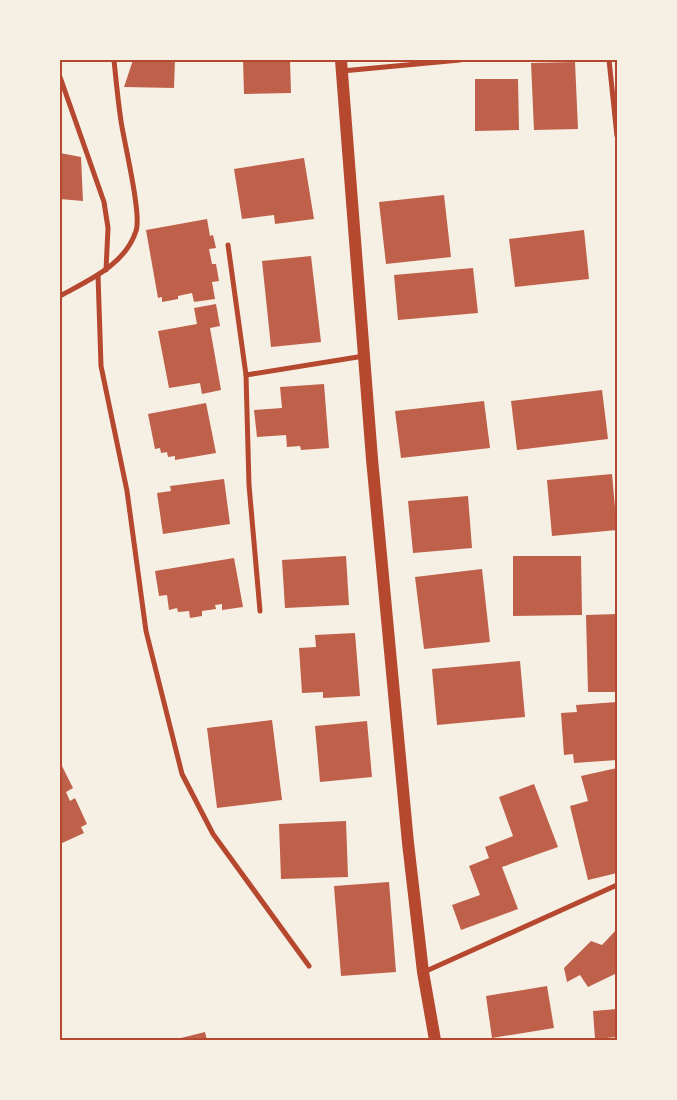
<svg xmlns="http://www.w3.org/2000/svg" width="677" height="1100" viewBox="0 0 677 1100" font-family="'Titillium Web',sans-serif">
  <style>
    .building { fill: #bf614a }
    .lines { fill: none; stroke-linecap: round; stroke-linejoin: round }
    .minor { stroke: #b5482f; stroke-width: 5 }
    .primary { stroke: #b5482f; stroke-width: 12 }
    .neatline { fill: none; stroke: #b5482f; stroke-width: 2 }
  </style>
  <rect width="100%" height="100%" fill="#f6efe4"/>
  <g class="building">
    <polygon points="133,60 175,60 174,88 124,87"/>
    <polygon points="243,60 290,60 291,93 244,94"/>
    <polygon points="575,62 578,129 534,130 531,63"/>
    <polygon points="475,79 518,79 519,130 475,131"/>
    <polygon points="60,153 81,157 83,201 60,199"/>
    <polygon points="304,158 314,219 275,224 274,215 242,219 234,169"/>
    <polygon points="444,195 451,257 386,264 379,202"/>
    <polygon points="207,219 210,236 213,235 216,248 209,249 212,264 216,264 219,281 212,282 215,299 194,302 192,293 178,296 178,299 162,302 162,297 158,298 146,230"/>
    <polygon points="584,230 589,279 515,287 509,239"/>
    <polygon points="311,256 321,342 271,347 262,261"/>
    <polygon points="473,268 478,313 398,320 394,275"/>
    <polygon points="216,304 220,326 210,328 221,390 202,394 200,383 169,388 158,331 197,324 194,308"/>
    <polygon points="324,384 329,448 301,450 300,446 287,447 286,435 257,437 254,410 282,408 280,387"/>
    <polygon points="602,390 608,439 517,450 511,401"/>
    <polygon points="484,401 490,448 401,458 395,411"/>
    <polygon points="206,403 216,453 175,460 175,456 168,457 167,452 161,453 160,448 155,449 148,414"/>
    <polygon points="612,474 617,530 552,536 547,480"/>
    <polygon points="224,479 230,524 163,534 157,493 171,491 170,486"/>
    <polygon points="468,496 472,548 413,553 408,501"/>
    <polygon points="346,556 349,605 285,608 282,560"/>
    <polygon points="513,556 581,556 582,615 513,616"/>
    <polygon points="234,558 243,607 222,610 222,604 215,605 216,609 202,611 202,616 190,618 189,611 178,612 177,608 169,610 167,595 159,596 155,571"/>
    <polygon points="482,569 490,642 424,649 415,577"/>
    <polygon points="617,614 617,692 588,692 586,615"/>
    <polygon points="355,633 360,696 323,698 323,692 302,693 299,648 316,647 315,635"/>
    <polygon points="520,661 525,717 437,725 432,669"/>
    <polygon points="617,702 617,760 574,763 573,754 564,755 561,713 577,712 576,705"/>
    <polygon points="272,720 282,800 217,808 207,728"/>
    <polygon points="367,721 372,777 320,782 315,726"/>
    <polygon points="60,762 73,788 66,792 70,801 75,798 87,824 81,827 84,833 60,844"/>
    <polygon points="617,768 617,873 588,880 570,806 588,801 581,776"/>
    <polygon points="534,784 558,847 502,867 518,909 461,930 452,905 480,895 469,866 489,858 485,847 513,836 499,797"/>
    <polygon points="346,821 348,877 281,879 279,824"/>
    <polygon points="389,882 396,972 341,976 334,886"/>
    <polygon points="617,929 617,973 588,987 580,975 567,982 564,968 591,941 602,945"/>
    <polygon points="547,986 554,1028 492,1038 486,996"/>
    <polygon points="617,1009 617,1037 595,1039 593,1011"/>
    <polygon points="205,1032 207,1040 177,1040 177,1039"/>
  </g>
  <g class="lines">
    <g class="minor">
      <polyline points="609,60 617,136"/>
      <polyline points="342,71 460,60"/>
      <polyline points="60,77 104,202 108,228 106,270"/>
      <polyline points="228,245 246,375 364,356"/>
      <polyline points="98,275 101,366 127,491 146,631 182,774 213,834 309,966"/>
      <path d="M60 296C89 280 125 265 136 231 142 215 124 142 121 121 118 101 116 80 114 60"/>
      <polyline points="246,375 249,485 260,611"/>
      <polyline points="424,972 617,885"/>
    </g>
    <polyline class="primary" points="341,60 372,459 408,843 423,972 435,1040"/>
  </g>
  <rect width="677" height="1100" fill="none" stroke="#f6efe4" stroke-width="122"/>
  <rect x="61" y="61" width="555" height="978" class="neatline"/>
</svg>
